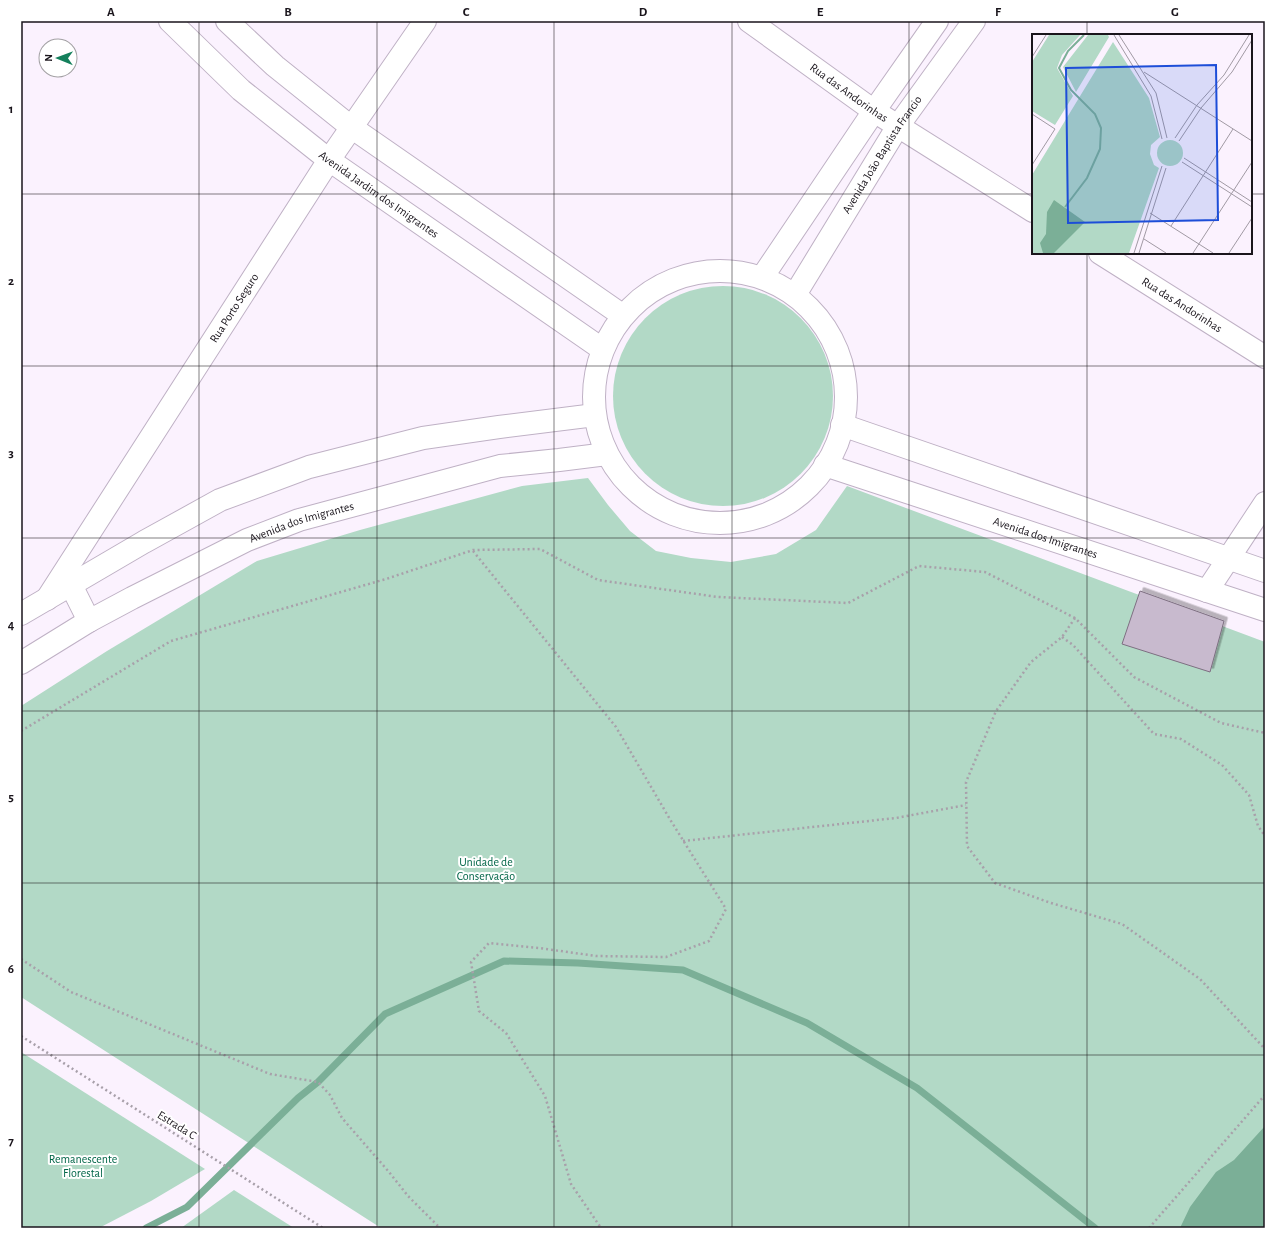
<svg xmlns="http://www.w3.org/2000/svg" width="1286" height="1249" viewBox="0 0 1286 1249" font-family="'Alegreya Sans',sans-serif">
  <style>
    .green { fill: #b2d9c6 }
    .water { fill: #7baf97 }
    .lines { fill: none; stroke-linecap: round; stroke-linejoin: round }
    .stream { stroke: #7baf97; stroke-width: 7 }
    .building { fill: #c8bace; stroke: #7d6f81; filter: url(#shadow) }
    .minor-casing { stroke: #bfb1c5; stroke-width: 24 }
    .tertiary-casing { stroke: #bfb1c5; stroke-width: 24 }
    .path { stroke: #a8a0aa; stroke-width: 2.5; stroke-dasharray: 2 3; stroke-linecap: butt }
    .minor { stroke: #fff; stroke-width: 22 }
    .tertiary { stroke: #fff; stroke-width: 22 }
    .grid { fill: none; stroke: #1a151c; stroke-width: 1; stroke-opacity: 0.55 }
    .labels { text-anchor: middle; stroke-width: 4; stroke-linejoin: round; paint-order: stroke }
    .street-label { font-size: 12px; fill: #1a151c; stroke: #fff }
    .park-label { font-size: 12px; fill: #006547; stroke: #fff }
    .inset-river { fill: none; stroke: #7baf97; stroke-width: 2 }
    .inset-road { fill: none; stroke: #a19aa4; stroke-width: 1 }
    .view { fill: #1d4ed8; fill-opacity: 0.15; stroke: #1d4ed8; stroke-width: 2 }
    .inset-edge { fill: none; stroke: #1a151c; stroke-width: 2 }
    .neatline { fill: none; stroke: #1a151c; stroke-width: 1.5 }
    .grid-label { font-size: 13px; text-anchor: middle; font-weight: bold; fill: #1a151c }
  </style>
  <defs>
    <filter id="shadow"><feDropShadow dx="3.5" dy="-3.5" stdDeviation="0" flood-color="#0004"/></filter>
  </defs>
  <rect width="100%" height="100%" fill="#fbf2fe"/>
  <g class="green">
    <circle cx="723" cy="396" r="110"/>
    <polygon points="588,478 608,505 630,531 656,551 691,558 731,562 776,554 816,530 847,486 1265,642 1265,1228 381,1228 21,997 21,706 107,651 257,561 360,530 522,486"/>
    <polygon points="21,1052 205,1169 151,1201 99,1228 21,1228"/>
    <polygon points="234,1190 294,1228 181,1228"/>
  </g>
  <polygon class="water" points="1265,1126 1265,1228 1180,1228 1190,1207 1216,1172 1234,1160"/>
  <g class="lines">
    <polyline class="stream" points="146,1228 187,1207 298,1098 318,1082 385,1014 504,961 578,963 683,970 807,1023 917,1088 1095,1228"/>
  </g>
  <polygon class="building" points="1140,591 1224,621 1210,672 1122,644"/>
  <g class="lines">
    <defs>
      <g id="minor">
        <path id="s1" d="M170 21 241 90 329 160 602 349"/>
        <polyline points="227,21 275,66 351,127 622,315"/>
        <path id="s2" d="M749 21 874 111 1033 211"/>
        <path id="s3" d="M1100 253 1265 357"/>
        <polyline points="1207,591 1265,503"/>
        <path id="s4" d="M47 599 329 160 425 21"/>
      </g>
      <g id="tertiary">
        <circle cx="720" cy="397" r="126"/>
        <polyline points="763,276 874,111 937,21"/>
        <path id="s5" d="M796 293 898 126 974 21"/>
        <polyline points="842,425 1265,571"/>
        <path id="s6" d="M825 465 1265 610"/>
        <polyline points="71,585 89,621"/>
        <polyline points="21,614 144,542 220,500 309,467 423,438 499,427 595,415"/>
        <path id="s7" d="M21 663 89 621 132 598 247 540 299 520 500 466 559 460 607 454"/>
      </g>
    </defs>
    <use href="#minor" class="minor-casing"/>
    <use href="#tertiary" class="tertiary-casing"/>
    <g class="path">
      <polyline points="473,551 616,727 671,821 726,909 709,941 666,957 596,956 539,948 489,943 471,962 479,1011 506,1033 545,1096 571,1184 601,1228"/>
      <polyline points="1075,618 1062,637 1031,662 996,711 966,782 967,846 995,883 1051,903 1122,924 1200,979 1265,1049"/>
      <polyline points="1062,637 1073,645 1154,734 1181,739 1222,765 1249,795 1258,826 1265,836"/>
      <polyline points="21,731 171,641 386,579 473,550 540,549 598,580 718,597 848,603 919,566 985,572 1075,618 1134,677 1221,723 1265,733"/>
      <polyline points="683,841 896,818 966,805"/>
      <polyline points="21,959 71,992 270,1074 318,1082 330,1095 342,1118 389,1172 408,1196 440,1228"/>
      <polyline points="21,1036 323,1228"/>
      <polyline points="1149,1228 1265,1095"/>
    </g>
    <use href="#minor" class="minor"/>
    <use href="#tertiary" class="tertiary"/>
  </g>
  <path class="grid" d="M199 21V1228M377 21V1228M554 21V1228M732 21V1228M909 21V1228M1087 21V35M21 194H1033M1251 194H1265M1087 253V1228M21 366H1265M21 538H1265M21 711H1265M21 883H1265M21 1055H1265"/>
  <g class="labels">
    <g class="street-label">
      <text dy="4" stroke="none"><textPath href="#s2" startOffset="123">Rua das Andorinhas</textPath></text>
      <text dy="4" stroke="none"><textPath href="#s5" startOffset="163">Avenida João Baptista Francio</textPath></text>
      <text dy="4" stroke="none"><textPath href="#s1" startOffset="272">Avenida Jardim dos Imigrantes</textPath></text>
      <text dy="4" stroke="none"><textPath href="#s3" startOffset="97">Rua das Andorinhas</textPath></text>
      <text dy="4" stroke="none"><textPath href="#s4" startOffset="346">Rua Porto Seguro</textPath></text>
      <text dy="4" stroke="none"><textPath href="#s7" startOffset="315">Avenida dos Imigrantes</textPath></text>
      <text dy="4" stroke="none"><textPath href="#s6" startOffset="232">Avenida dos Imigrantes</textPath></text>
      <text transform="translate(177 1125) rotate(32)" y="4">Estrada C</text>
    </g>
    <g class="park-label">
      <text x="486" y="866">Unidade de<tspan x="486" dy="14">Conservação</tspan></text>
      <text x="83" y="1163">Remanescente<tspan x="83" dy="14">Florestal</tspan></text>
    </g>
  </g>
  <g transform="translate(1032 34)">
    <rect width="220" height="220" fill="#fbf2fe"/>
    <path d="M17 1H48L30 21 25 34 41 62 23 91 0 77V28ZM56 1H76L77 3 44 58 31 33ZM81 8 117 64 128 103 119 111 118 120 122 131 127 134 97 219H0V141ZM125 119a13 13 0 1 1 26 0a13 13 0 1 1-26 0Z" fill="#b2d9c6"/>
    <path d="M22 166 53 188 22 219H11L8 209 14 200 15 178Z" fill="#7baf97"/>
    <path class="inset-river" d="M33 173 55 144 68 115 69 94 63 80 39 56 27 34 36 17 52 1"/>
    <path class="inset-road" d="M82 1 119 62 130 105M87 1 124 59 135 104M0 23 14 1M112 38 220 107M0 80 23 95 0 131M143 104 165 71 192 41 217 1M147 107 169 74 200 38 220 6M152 124 220 168M150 128 220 173M118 179 181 219M139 192 201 95M112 205 134 219M102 219 130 132M107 219 134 134M161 219 220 128M197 219 220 184"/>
    <path class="view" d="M184 31 186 186 36 189 34 34Z"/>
    <rect width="220" height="220" class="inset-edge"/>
  </g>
  <rect width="1286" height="1249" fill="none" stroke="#ffffff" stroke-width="44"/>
  <g transform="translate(58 58) rotate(271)"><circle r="19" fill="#ffffff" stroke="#a3a1a4"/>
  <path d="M0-3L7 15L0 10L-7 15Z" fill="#14805c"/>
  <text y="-6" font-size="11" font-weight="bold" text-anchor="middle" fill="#1a151c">N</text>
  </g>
  <rect x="22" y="22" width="1242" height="1205" class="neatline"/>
  <g class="grid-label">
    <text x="111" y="16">A</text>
    <text x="288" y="16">B</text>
    <text x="466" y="16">C</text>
    <text x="643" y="16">D</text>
    <text x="820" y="16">E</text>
    <text x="998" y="16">F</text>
    <text x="1175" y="16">G</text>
    <text x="11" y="113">1</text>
    <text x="11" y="285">2</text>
    <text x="11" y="457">3</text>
    <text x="11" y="629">4</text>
    <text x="11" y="801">5</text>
    <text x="11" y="973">6</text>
    <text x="11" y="1145">7</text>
  </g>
</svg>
